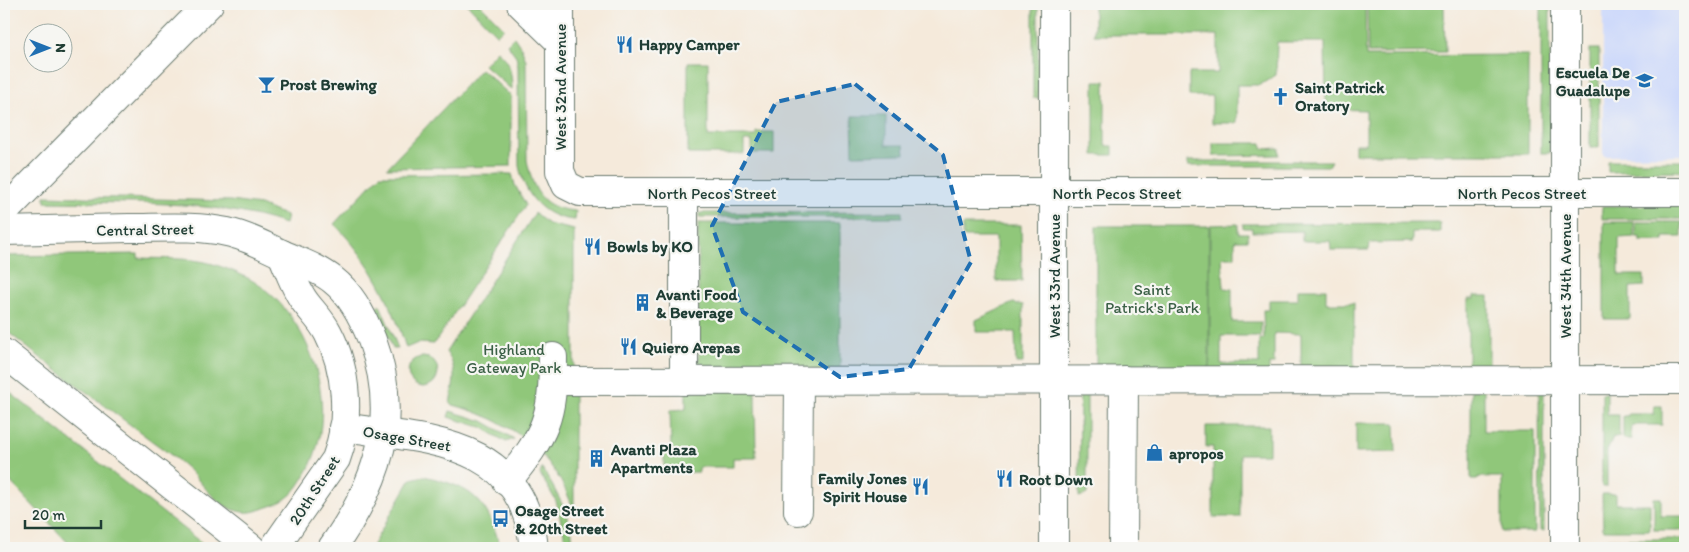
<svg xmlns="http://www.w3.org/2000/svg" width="1689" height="552" viewBox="0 0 1689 552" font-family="Itim,sans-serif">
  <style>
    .built { fill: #cfdafa }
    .green { fill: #90c77a; stroke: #588257 }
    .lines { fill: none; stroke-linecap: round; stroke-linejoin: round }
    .minor-casing { stroke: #6a7a6e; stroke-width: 30 }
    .major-casing { stroke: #6a7a6e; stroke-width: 30 }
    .highway-casing { stroke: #6a7a6e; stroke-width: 30 }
    .minor { stroke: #fff; stroke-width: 28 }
    .major { stroke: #fff; stroke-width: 28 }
    .highway { stroke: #fff; stroke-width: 28 }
    .marked { fill: #1f6fb2; fill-opacity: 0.2; stroke: #1f6fb2; stroke-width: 4; stroke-dasharray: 10 6; stroke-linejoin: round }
    .labels { text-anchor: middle; stroke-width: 4.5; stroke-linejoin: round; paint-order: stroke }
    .poi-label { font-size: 16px; font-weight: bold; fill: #1f3d34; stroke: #f6f6f2; text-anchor: start }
    .street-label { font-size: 16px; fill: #1f3d34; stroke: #f6f6f2 }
    .park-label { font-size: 16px; fill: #3b6046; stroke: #f6f6f2 }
  </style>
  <rect width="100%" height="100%" fill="#f6f6f2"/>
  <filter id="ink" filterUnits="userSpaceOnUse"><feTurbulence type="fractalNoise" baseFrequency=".02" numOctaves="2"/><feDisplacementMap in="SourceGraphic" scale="10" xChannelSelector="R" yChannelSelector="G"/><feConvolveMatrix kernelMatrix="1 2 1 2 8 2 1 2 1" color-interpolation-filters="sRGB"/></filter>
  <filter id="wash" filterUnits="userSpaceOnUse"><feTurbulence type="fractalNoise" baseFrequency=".0096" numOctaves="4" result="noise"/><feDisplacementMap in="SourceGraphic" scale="20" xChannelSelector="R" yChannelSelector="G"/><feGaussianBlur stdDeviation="1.12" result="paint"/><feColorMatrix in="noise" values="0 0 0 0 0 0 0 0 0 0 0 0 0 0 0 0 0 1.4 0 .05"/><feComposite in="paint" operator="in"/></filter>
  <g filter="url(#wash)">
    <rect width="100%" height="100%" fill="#f5eadb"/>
    <polygon class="built" points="1603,7 1685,7 1685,155 1603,156"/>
    <g class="green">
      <polygon points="467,4 480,4 504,28 497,35"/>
      <rect x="1033" y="4" width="5" height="94"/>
      <polygon points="1094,4 1365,4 1366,56 1528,55 1528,154 1355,154 1355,144 1366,144 1366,110 1326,109 1325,42 1277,42 1276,75 1260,85 1237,85 1237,123 1212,123 1212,96 1189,96 1189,73 1218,73 1218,35 1094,35"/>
      <polygon points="1367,4 1444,4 1445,52 1368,53"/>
      <rect x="1541" y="4" width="9" height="149"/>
      <path d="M514 37 522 49 526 61 527 160C533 191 542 209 576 211L575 220C543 218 525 196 519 166L518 67 516 56 507 44Z"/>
      <rect x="1590" y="49" width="9" height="98"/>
      <path d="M497 51C510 62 512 73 512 90L484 65Z"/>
      <polygon points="688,62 708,62 708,136 756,136 756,132 774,132 774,153 752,153 752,141 744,141 744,154 688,154"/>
      <polygon points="481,69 511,96 511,166 387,168"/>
      <polygon points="1094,81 1105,81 1105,146 1113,146 1113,155 1094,155"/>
      <polygon points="852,116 886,116 886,145 904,145 905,154 853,155"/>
      <polygon points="1213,143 1262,143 1262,149 1279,148 1279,155 1213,156"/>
      <polygon points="1188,161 1331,161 1328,166 1188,166"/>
      <polygon points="1608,161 1685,161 1685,171 1608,172"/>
      <path d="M512 174 515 185 526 205 434 344 418 343 406 348C392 302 369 258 334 224L380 175Z"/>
      <path d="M45 196 230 201 260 205 287 216 285 224C208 198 127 204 45 202Z"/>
      <polygon points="1685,205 1685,219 1602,219 1602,206"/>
      <polygon points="902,212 902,217 699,217 699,213"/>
      <path d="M535 213 548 224 574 230V511C553 449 511 421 450 404 453 384 459 369 446 352Z"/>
      <polygon points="1604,222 1634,222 1634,237 1619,238 1619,275 1644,275 1644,286 1630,287 1630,319 1604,319"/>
      <polygon points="1636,222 1682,222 1682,237 1664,237 1664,241 1640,241 1640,237 1636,237"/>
      <polygon points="698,223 840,223 840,371 699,371"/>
      <polygon points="1440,223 1440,232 1412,232 1412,242 1370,243 1369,250 1331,250 1330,241 1302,241 1302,231 1252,232 1252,228 1243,228 1243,224"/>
      <polygon points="1238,224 1238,233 1248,233 1248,240 1235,240 1235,257 1222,257 1224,288 1232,289 1232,322 1261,322 1261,336 1221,336 1221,364 1259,364 1259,339 1264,339 1263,310 1269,310 1269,300 1298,300 1298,289 1326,289 1326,303 1354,303 1354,371 1301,371 1301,334 1274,333 1274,364 1269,364 1269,374 1210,374 1210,225"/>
      <polygon points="963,225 1021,225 1022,281 996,281 996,237 963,237"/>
      <rect x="1096" y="226" width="113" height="145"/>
      <path d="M138 254V258C163 259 189 257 213 264 232 270 252 278 267 291 316 332 338 412 308 470 297 490 290 500 268 507 261 509 250 514 242 512 217 508 205 486 188 469 173 455 155 444 140 432 94 397 48 365 4 329V256Z"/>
      <polygon points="1474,296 1489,296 1489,372 1468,372 1468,299 1474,299"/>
      <polygon points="1013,303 1023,305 1023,363 1016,363 1015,332 976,332 976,320"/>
      <polygon points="380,305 398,348 393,349 376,307"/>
      <circle cx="423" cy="372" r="15"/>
      <polygon points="1539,385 1544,390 1544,531 1540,531"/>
      <polygon points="4,388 208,548 73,548 4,475"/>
      <polygon points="1080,388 1087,388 1087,494 1079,497"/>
      <polygon points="755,390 756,458 733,458 733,467 699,467 699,472 664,473 664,448 671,448 670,410 686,409 686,391"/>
      <polygon points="1471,390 1484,390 1484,431 1535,431 1535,532 1502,532 1502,477 1478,477 1478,479 1471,479"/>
      <polygon points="1602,393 1607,393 1607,415 1619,415 1619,437 1613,437 1607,450 1607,487 1602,487"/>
      <polygon points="1654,406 1662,406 1662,425 1632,425 1631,439 1623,439 1623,416 1628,416 1628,414 1654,414"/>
      <polygon points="450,411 483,421 514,439 506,442 481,427 448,417"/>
      <polygon points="1356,423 1395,423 1396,452 1356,453"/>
      <polygon points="1206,426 1269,426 1269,454 1240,454 1240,517 1213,517 1213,447 1206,447"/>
      <path d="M542 468C551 482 581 533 570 547L567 546 556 501 540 474Z"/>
      <path d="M424 476C472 487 488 499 500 548H371L411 479Z"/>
      <polygon points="1602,494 1616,494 1616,504 1650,504 1650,530 1603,530"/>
      <polygon points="1654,498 1661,498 1661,516 1685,516 1685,530 1654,530"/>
      <rect x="1606" y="539" width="79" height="8"/>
    </g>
  </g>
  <g filter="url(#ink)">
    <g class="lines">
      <defs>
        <g id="minor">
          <polyline points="521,4 560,42"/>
          <polyline points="560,4 560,171 566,185 580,192 1685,192"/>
          <polyline points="1565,4 1565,548"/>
          <polyline points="684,193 684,381"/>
          <polyline points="4,212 209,4"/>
          <polyline points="553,381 1685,380"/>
          <path d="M343 427C428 440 523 439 534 548"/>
          <path d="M507 482C546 433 553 419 553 357"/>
          <polyline points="798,511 799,381"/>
          <polyline points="1054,548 1054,4"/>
          <polyline points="1123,548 1124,380"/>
        </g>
        <g id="major">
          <path d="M4 231C45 230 87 229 129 228 161 228 194 225 227 232 247 236 264 246 282 254 300 262 318 268 333 280 351 294 364 319 372 340 401 418 378 483 332 548"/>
          <path d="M274 548 336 459C351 420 347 369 328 333 321 319 311 311 303 299 294 286 288 268 282 254"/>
        </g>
        <polyline id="highway" points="4,353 251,548"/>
      </defs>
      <use href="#minor" class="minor-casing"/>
      <use href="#major" class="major-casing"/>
      <use href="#highway" class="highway-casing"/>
      <use href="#minor" class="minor"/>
      <use href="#major" class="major"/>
      <use href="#highway" class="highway"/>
    </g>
  </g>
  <path class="marked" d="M855 84 943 155 971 262 909 369 840 377 743 312 712 226 776 102Z"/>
  <defs>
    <symbol id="restaurant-bare" viewBox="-9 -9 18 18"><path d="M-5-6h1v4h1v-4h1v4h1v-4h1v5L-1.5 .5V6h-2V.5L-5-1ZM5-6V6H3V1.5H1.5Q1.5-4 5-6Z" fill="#1f6fb2" stroke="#f6f6f2" stroke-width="2.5" paint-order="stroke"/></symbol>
    <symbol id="school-bare" viewBox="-9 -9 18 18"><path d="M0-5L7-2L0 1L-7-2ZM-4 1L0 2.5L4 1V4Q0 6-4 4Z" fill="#1f6fb2" stroke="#f6f6f2" stroke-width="2.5" paint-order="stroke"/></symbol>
    <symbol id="bar-bare" viewBox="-9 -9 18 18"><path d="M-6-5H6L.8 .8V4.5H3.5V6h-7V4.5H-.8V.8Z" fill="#1f6fb2" stroke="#f6f6f2" stroke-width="2.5" paint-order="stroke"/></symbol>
    <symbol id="church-bare" viewBox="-9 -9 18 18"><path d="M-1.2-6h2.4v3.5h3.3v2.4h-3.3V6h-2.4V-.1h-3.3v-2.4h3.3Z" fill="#1f6fb2" stroke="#f6f6f2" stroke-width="2.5" paint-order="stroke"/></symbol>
    <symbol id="building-bare" viewBox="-9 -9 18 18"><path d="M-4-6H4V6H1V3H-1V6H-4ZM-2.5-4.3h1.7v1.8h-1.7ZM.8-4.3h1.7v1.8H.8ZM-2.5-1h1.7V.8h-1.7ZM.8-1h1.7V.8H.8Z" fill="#1f6fb2" stroke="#f6f6f2" stroke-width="2.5" paint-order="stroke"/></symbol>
    <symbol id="shop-bare" viewBox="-9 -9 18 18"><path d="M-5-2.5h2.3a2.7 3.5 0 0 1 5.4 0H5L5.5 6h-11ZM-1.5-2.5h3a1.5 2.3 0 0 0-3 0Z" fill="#1f6fb2" stroke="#f6f6f2" stroke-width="2.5" paint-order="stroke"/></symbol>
    <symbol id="bus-bare" viewBox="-9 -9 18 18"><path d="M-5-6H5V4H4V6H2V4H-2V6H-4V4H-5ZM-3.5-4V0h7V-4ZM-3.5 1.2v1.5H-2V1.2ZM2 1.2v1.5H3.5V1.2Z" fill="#1f6fb2" stroke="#f6f6f2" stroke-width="2.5" paint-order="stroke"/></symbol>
  </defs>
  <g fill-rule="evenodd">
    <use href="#restaurant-bare" x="612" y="32" width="25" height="25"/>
    <use href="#school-bare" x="1632" y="68" width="25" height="25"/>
    <use href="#bar-bare" x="254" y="72" width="25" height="25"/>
    <use href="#church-bare" x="1268" y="84" width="25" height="25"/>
    <use href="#restaurant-bare" x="580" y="234" width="25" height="25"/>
    <use href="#building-bare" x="630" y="290" width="25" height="25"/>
    <use href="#restaurant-bare" x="616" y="334" width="25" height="25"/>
    <use href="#shop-bare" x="1142" y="440" width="25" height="25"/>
    <use href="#building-bare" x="584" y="446" width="25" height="25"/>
    <use href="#restaurant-bare" x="992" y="466" width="25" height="25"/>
    <use href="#restaurant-bare" x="908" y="474" width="25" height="25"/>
    <use href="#bus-bare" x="488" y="506" width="25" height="25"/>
  </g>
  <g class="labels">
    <g class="poi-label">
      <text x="639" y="50">Happy Camper</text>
      <text x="1630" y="78" text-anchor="end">Escuela De<tspan x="1630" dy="18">Guadalupe</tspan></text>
      <text x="280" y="90">Prost Brewing</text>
      <text x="1295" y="93">Saint Patrick<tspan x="1295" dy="18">Oratory</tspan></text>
      <text x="607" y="252">Bowls by KO</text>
      <text x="656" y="300">Avanti Food<tspan x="656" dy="18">&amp; Beverage</tspan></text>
      <text x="642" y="353">Quiero Arepas</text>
      <text x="611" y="455">Avanti Plaza<tspan x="611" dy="18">Apartments</tspan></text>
      <text x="1169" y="459">apropos</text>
      <text x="907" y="484" text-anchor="end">Family Jones<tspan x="907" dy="18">Spirit House</tspan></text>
      <text x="1019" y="485">Root Down</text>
      <text x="515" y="516">Osage Street<tspan x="515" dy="18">&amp; 20th Street</tspan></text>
    </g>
    <g class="street-label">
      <text transform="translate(560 87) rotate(-90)" y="6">West 32nd Avenue</text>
      <text x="712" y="199">North Pecos Street</text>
      <text x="1117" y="199">North Pecos Street</text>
      <text x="1522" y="199">North Pecos Street</text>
      <text transform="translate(145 229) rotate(-1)" y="6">Central Street</text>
      <text transform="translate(1054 276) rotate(-90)" y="6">West 33rd Avenue</text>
      <text transform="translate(1565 276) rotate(-90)" y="6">West 34th Avenue</text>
      <text transform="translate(407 438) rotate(10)" y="6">Osage Street</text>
      <text transform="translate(314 490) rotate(-57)" y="6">20th Street</text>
    </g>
    <g class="park-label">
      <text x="1152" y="295">Saint<tspan x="1152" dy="18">Patrick's Park</tspan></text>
      <text x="514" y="355">Highland<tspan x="514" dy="18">Gateway Park</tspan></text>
    </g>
  </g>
  <rect width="1689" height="552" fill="none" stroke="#f6f6f2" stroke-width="20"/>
  <g transform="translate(48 48) rotate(90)"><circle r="24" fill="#f6f6f2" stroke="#a0aca6"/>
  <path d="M0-4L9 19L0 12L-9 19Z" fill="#1f6fb2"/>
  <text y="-8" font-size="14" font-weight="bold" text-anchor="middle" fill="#1f3d34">N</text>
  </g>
  <path d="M25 520v8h76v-8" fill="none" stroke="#1f3d34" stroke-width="2.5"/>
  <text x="32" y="520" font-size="15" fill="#1f3d34" stroke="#f6f6f2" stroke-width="4" paint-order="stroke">20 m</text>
</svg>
